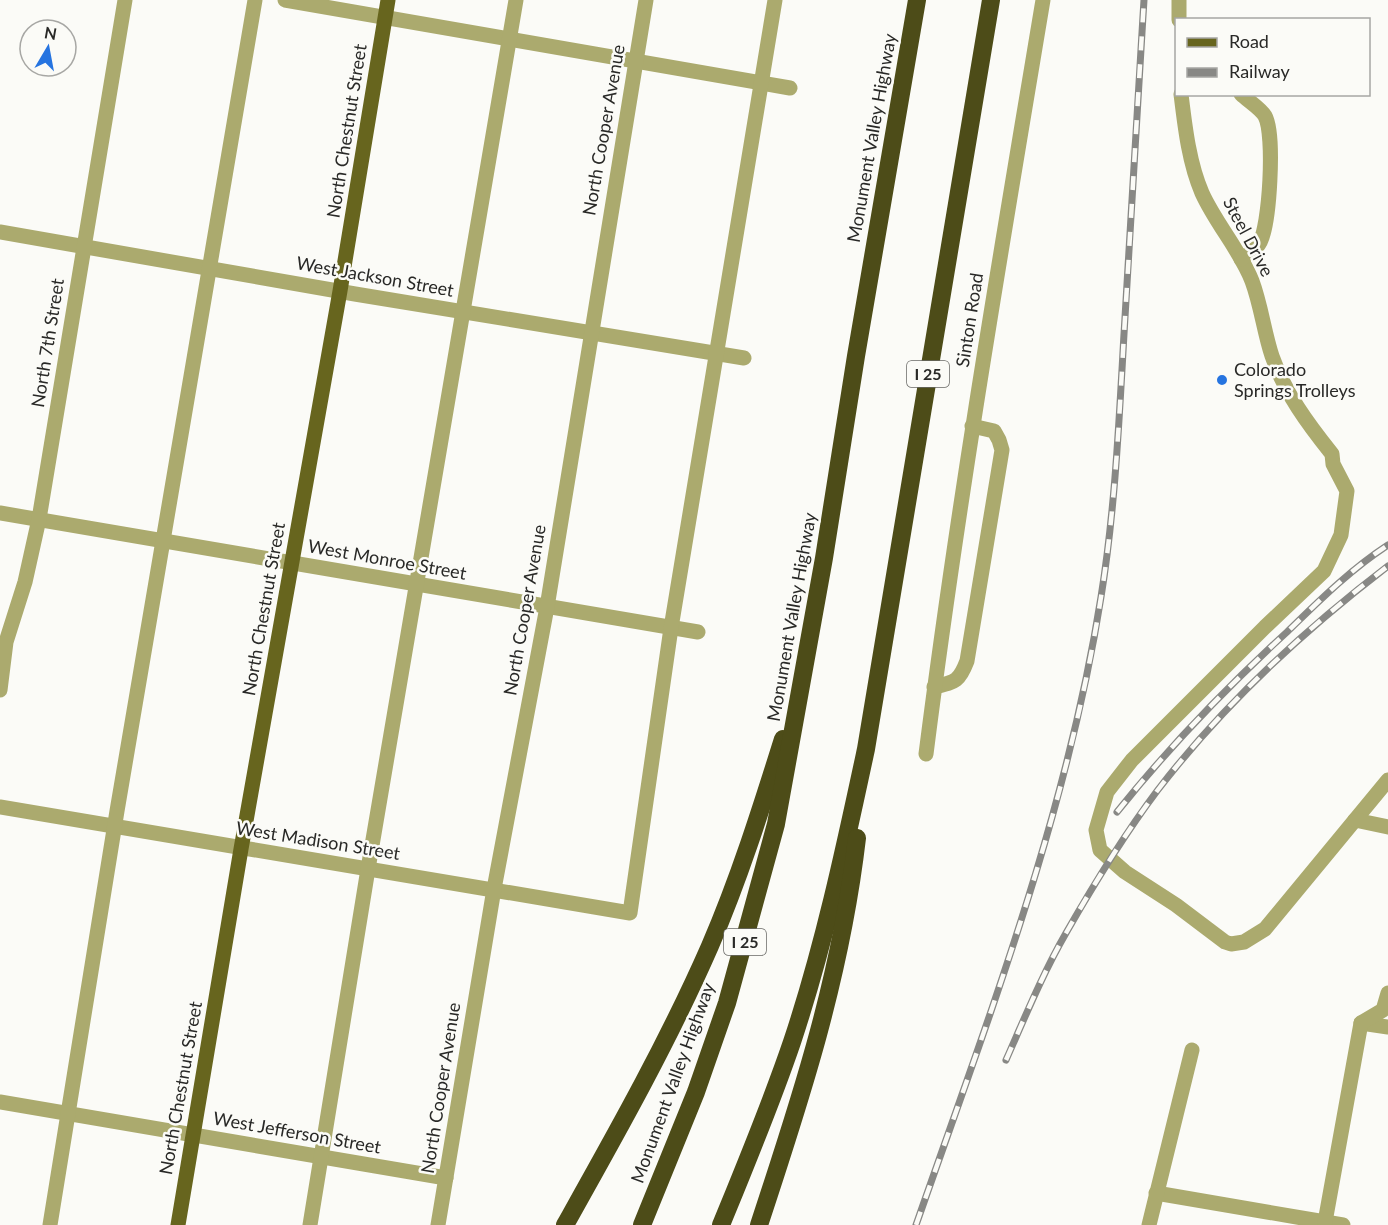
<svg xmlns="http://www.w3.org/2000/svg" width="1388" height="1225" viewBox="0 0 1388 1225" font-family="Lato,sans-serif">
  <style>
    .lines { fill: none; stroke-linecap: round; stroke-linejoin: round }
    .minor { stroke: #abaa6e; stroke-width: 15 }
    .major { stroke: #67651e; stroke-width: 15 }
    .highway { stroke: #4d4c18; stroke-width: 18 }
    .rail-casing { stroke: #888885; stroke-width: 7 }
    .rail { stroke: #fbfbf7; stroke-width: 4.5; stroke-dasharray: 14; stroke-linecap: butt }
    .poi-dot { fill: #2674e0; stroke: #fbfbf7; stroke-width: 2 }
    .labels { text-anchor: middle; stroke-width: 5; stroke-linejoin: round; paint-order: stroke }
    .shield { fill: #fbfbf7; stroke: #686865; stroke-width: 1.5 }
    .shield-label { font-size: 16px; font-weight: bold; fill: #292927 }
    .street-label { font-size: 18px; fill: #292927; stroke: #fbfbf7 }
    .poi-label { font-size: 18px; fill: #292927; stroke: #fbfbf7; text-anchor: start }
  </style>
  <rect width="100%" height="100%" fill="#fbfbf7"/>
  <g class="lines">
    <g class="minor">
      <polyline points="285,0 790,88"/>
      <polyline points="1179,0 1179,20"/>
      <path d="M1181 94C1185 127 1189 163 1202 193 1216 224 1240 250 1252 281 1261 305 1264 332 1272 356 1285 393 1308 424 1332 454L1333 464 1347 491 1341 535 1324 571 1265 627 1132 760 1107 792 1096 830 1100 850 1125 872 1176 905 1225 942 1231 944 1244 942 1265 929 1388 780"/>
      <path d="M1241 94C1248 101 1260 108 1265 116 1275 134 1270 227 1259 244 1256 250 1247 255 1241 259"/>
      <polyline points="0,232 355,294 744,358"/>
      <polyline points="0,513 698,632"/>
      <path d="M934 687C955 682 959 682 967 661L1002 450 999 440 994 431 972 426"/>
      <polyline points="0,690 6,642 25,582 39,519 125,0"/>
      <path d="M926 754C958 502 1001 251 1043 0"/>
      <polyline points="0,807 630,913 671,628 775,0"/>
      <polyline points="1355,820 1388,827"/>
      <polyline points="1361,1023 1388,1027"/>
      <polyline points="0,1102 446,1178"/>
      <polyline points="1156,1193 1343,1225"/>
      <polyline points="1325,1222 1361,1023 1383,1010 1388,993"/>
      <polyline points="50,1225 117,811 255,0"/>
      <polyline points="310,1225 368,869 516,0"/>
      <polyline points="438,1225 494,889 547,607 646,0"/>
      <polyline points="1149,1225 1192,1050"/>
    </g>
    <polyline class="major" points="178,1225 241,849 340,291 388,0"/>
    <g class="highway">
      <path d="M565 1225C616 1134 668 1042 710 946 739 879 761 809 783 739"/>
      <polyline points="642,1225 696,1092 727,1003 776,824 824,558 856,356 917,0"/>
      <path d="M721 1225C746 1164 771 1104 792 1042 824 946 845 847 866 749L991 0"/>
      <path d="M759 1225C802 1095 841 975 857 838"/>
    </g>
    <defs>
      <g id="rail">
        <path d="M1117 812C1169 747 1226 688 1287 632 1319 601 1351 569 1388 545"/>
        <path d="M1006 1060C1025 1017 1043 973 1066 933 1094 884 1124 835 1157 791 1223 705 1303 631 1388 566"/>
        <path d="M916 1225C988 1019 1067 814 1101 597 1115 510 1119 422 1124 334 1131 222 1137 111 1144 0"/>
      </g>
    </defs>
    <use href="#rail" class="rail-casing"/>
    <use href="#rail" class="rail"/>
  </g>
  <circle class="poi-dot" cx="1222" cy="380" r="6"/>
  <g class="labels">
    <g class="shield">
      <rect x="907" y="361" width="42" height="26" rx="4.5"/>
      <rect x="724" y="929" width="42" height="26" rx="4.5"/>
    </g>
    <g class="shield-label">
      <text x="928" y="380">I 25</text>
      <text x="745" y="948">I 25</text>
    </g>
    <g class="street-label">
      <text transform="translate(604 130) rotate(-80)" y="6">North Cooper Avenue</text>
      <text transform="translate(347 131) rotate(-81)" y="6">North Chestnut Street</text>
      <text transform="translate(872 138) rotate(-80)" y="6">Monument Valley Highway</text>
      <text transform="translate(1248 237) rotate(62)" y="6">Steel Drive</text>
      <text transform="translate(375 277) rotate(10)" y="6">West Jackson Street</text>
      <text transform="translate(970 320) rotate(-81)" y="6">Sinton Road</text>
      <text transform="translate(48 343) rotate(-81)" y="6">North 7th Street</text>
      <text transform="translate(387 560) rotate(10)" y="6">West Monroe Street</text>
      <text transform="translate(264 609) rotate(-80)" y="6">North Chestnut Street</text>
      <text transform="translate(525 610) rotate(-80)" y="6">North Cooper Avenue</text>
      <text transform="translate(792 617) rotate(-80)" y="6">Monument Valley Highway</text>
      <text transform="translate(318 841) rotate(9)" y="6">West Madison Street</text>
      <text transform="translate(673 1083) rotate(-70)" y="6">Monument Valley Highway</text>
      <text transform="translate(181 1088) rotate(-80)" y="6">North Chestnut Street</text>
      <text transform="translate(441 1088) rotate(-81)" y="6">North Cooper Avenue</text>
      <text transform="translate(297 1133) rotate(10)" y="6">West Jefferson Street</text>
    </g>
    <g class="poi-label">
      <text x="1234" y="376">Colorado<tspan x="1234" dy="21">Springs Trolleys</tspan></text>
    </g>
  </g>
  <rect x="1175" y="18" width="195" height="78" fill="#fbfbf7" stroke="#a7a7a4" stroke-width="1.5"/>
  <rect x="1187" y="38" width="30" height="9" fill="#67651e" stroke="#a7a7a4" stroke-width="1.5"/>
  <text x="1229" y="48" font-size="18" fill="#292927">Road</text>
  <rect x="1187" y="68" width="30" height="9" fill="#888885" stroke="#a7a7a4" stroke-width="1.5"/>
  <text x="1229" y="78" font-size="18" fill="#292927">Railway</text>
  <g transform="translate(48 48) rotate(10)"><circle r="28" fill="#fbfbf7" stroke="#a7a7a4" stroke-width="1.5"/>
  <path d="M0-4.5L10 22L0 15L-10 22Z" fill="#2674e0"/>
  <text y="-9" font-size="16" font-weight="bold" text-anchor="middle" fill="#292927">N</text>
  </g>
</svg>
